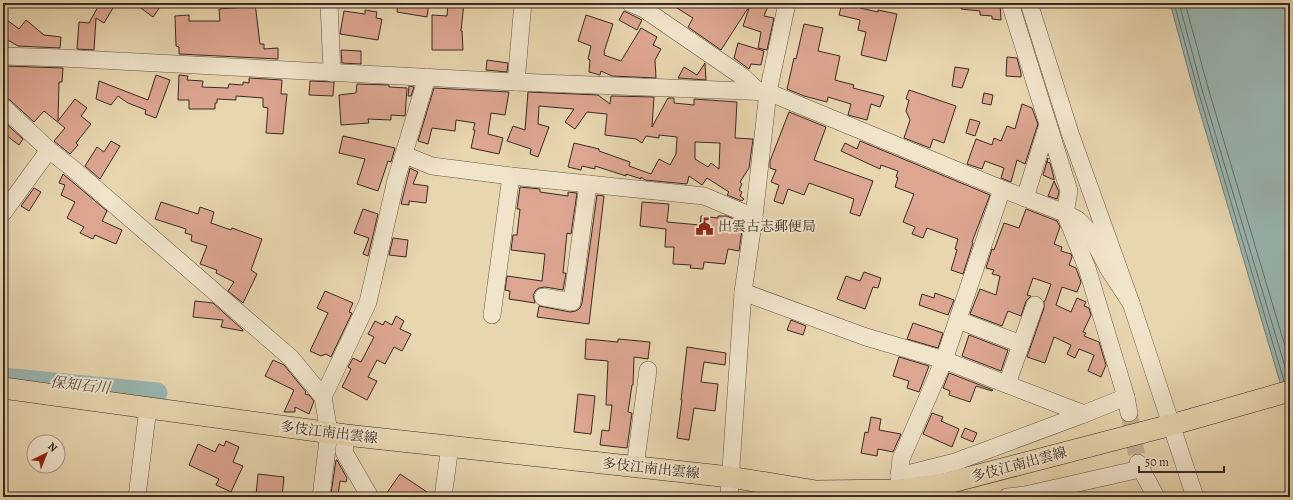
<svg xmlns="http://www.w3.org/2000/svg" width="1293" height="500" viewBox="0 0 1293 500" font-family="Alegreya,'Noto Serif JP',serif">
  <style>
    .water { fill: #99b7b2; stroke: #727f78 }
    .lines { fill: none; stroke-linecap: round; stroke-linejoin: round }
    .shore { stroke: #68706a; stroke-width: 1 }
    .river { stroke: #99b7b2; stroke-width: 21 }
    .building { fill: #dda691; stroke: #382a22; fill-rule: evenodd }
    .minor-tunnel { stroke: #c5b493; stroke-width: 17; stroke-dasharray: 17 8; stroke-linecap: butt }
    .minor-casing { stroke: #645545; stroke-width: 18 }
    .major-casing { stroke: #382a22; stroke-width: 22 }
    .minor { stroke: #f0e4cb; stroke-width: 17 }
    .major { stroke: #e8d6af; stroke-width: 21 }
    .labels { text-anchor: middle; stroke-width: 4; stroke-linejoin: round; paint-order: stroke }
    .poi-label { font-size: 14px; fill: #382a22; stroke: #f0e4cb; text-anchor: start }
    .street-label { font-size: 14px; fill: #382a22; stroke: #f0e4cb }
    .water-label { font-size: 15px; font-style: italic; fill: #504d46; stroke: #f0e4cb }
  </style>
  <rect width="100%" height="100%" fill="#e8d6af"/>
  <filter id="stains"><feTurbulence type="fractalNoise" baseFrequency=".005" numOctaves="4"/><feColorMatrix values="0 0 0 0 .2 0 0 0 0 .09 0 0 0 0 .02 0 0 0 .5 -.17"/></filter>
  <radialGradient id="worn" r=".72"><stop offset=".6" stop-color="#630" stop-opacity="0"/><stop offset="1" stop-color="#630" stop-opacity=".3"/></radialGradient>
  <polygon class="water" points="1170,3 1290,3 1290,416 1195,95"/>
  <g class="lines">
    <g class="shore">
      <polyline points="1174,3 1199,94 1284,381"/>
      <polyline points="1179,3 1203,93 1289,380"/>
      <polyline points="1185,3 1209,91 1290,363"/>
    </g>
    <polyline class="river" points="3,378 157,393"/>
  </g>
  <g class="building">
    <polygon points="100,3 116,3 104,23 96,18 94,50 77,49 79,22 89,23"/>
    <polygon points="134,3 154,3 160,7 153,17"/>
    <polygon points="243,3 255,3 260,44 264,44 264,49 278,48 278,59 179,54 179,47 176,46 175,16 189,15 189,21 220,21 219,9 244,7"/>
    <polygon points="398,3 429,3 427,17 397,12"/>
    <polygon points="448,3 464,3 461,31 462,31 463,50 432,50 432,15 447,16"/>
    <polygon points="669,3 727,3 736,6 737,3 759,3 768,6 764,16 774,18 767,50 758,48 761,32 743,26 750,5 721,50 688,27 693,18"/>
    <polygon points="842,3 861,7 860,8 878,12 878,10 897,14 886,61 861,55 866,32 858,30 860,20 839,15"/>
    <polygon points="962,3 1000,3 1001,20 992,19 992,16 980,15 980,11 961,9"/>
    <polygon points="365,10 377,12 376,18 382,19 378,40 340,34 344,11 365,14"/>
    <polygon points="624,11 642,20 637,30 619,20"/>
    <polygon points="586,15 613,24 604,52 605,53 604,55 621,61 641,28 657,37 653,45 661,49 655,60 656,78 612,76 601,71 600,75 589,72 590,60 588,59 591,46 578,41"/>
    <polygon points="3,17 19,29 26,20 44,35 61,37 60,48 18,46 3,37"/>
    <polygon points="804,24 823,28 818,51 840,56 835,80 854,85 853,88 884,96 880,107 871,104 867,120 848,115 851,104 828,97 827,102 804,96 787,89 794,58 796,59"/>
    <polygon points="738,43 764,51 761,65 751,64 749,69 734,58"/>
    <polygon points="341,50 361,51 361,64 342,63"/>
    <polygon points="1007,57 1017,58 1021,73 1021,77 1006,76"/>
    <polygon points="487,60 508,63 507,72 486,70"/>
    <polygon points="705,63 706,80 678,78 684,67 697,75"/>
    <polygon points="3,66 63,68 62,82 59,82 58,121 75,99 87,108 81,116 91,124 76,143 78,145 70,154 54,141 65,128 44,111 34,122 10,100 5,97 6,77 3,77"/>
    <polygon points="955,67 969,69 962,88 952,86"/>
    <polygon points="156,75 170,80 156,118 145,114 146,110 128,103 118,96 111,105 96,99 99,81 148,100"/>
    <polygon points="179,75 188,76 187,80 203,81 202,87 228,88 229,84 243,85 243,82 249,83 249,78 282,80 281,94 287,94 283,134 266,133 268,108 263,107 263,98 236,96 236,100 217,99 217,103 215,103 215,109 189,109 189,100 178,100"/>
    <polygon points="310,81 334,82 333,96 309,95"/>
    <polygon points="357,84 389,85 389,87 407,88 405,116 391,115 391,120 368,119 369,123 341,125 339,95 356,93"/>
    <polygon points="409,86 414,87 411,96 408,96"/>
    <polygon points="434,88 509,92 505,115 491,113 488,134 503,138 499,154 471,148 475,130 473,130 475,123 456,120 455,131 432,128 428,144 418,141"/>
    <polygon points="909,90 956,106 944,143 933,139 930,148 904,138 910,120 906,111 909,100 906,99"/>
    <path d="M528 92 598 95 610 104 611 96 654 97 652 127 668 98H674V103L694 105V99L737 102 735 138 753 139 749 168 740 182 742 184 739 190 742 192 740 196 744 199 742 201 727 195 729 192 707 178 702 185 689 176 687 184 645 180 641 177V179L626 174V176L595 166V169L582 166 581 170 568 167 574 143 599 149V151L630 162 629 166 651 174 659 159 670 165 676 154 677 137 659 135V138L646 136 642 143 636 139 605 135 607 114 587 112 575 129 565 122 574 109 539 106 538 124 549 127 538 157 530 154 531 149 507 141 513 126 525 130ZM695 142 720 143 719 169 711 163 708 167 695 159Z"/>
    <polygon points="984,93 993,95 991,105 982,103"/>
    <polygon points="1022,104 1032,108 1038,124 1025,164 1017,160 1011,182 1001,178 1004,168 985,161 982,169 967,164 976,139 992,145 994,138 1001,141 1007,126 1015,129"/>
    <polygon points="789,112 826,127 814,160 873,181 860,216 850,213 854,199 809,183 804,195 788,189 783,204 774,201 779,185 771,182 776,170 770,168 770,161"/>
    <polygon points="970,119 980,122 975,136 966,133"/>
    <polygon points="3,121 23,139 19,145 3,133"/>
    <polygon points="343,136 395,148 391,162 388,161 378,191 357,184 365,159 339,153"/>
    <polygon points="111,141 120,146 100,179 85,166 97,147 104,152"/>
    <polygon points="860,141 990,195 972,242 973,243 963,274 951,270 957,250 955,249 958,239 927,228 923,238 912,234 915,227 903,222 914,194 895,187 898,178 896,177 898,171 881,165 880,169 841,151 845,143 857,149"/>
    <polygon points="1048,158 1047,162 1050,163 1054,178 1054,180 1043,175"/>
    <polygon points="410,168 418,172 413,184 428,186 426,203 409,201 409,205 401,204"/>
    <polygon points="63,174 107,211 102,221 122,230 116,244 95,235 93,239 80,233 84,227 67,218 75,202 61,195 65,185 59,183"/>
    <polygon points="1054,181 1059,192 1057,199 1048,196"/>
    <polygon points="520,187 540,189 540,192 568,196 568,192 577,193 571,234 567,233 563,273 566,273 563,290 545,287 539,288 536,290 533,295 535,303 509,299 510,291 505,290 507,276 542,281 545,254 511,250 513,235 517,235 520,209 517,209"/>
    <polygon points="34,188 41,192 29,211 21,206"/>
    <polygon points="597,195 604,196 589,324 537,317 539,306 570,312 576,311 580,308 582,303"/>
    <polygon points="161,202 198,214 200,207 214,212 211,223 231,230 232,228 262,239 251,270 257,274 243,303 228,291 234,282 216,273 217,270 200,264 207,246 191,241 192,235 185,233 186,229 155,219"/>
    <polygon points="642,202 669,204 667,222 700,225 701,216 718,218 718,216 727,216 743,223 739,251 728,249 725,264 704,262 703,269 690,268 691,265 673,264 674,247 665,247 666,229 640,226"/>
    <polygon points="363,209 378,214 368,256 363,254 369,238 354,233"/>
    <polygon points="1026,209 1057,221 1060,227 1054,244 1062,247 1061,251 1071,254 1072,257 1069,265 1076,268 1081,282 1077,292 1062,287 1056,305 1071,312 1077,298 1086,302 1084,306 1089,308 1091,315 1083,332 1086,333 1084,336 1099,342 1106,365 1101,377 1088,371 1094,355 1079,349 1075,358 1067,354 1071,345 1054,337 1045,363 1027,357 1044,308 1044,301 1045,301 1051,284 1033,278 1027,295 1031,296 1026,301 1021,316 1008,311 1002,326 970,314 980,289 996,295 1000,276 992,274 994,270 986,268 992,249 994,250 1004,223 1019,228"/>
    <polygon points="393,238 408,240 406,257 389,255"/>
    <polygon points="864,272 881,278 878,288 873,287 865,309 837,299 846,276 860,281"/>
    <polygon points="325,291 353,303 349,312 352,313 331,357 326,354 321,356 310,351 328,313 317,308"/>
    <polygon points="935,293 954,300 948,315 919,305 922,294 934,298"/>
    <polygon points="195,301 213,303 243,330 243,331 221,327 223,320 193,317"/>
    <polygon points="396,316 404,321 400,329 411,334 402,351 394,347 385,364 377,360 368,377 377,381 367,400 342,387 351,369 348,367 353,358 361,362 374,337 368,334 375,321 383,325 385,321 392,325"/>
    <polygon points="791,320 806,326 803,335 787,330"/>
    <polygon points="913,323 943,333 938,348 907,339"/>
    <polygon points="969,335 1008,350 1001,371 962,356"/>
    <polygon points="586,339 618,342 618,339 650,342 648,359 634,357 633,385 632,385 628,412 632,413 627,448 600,445 602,430 609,431 612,405 606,405 608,361 585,359"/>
    <polygon points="687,347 726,353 725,365 704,362 701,382 718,384 715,411 694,408 689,440 677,438 682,400 681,400"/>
    <polygon points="899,357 929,366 919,392 907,388 909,381 893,376"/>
    <polygon points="273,360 284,365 306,392 305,394 309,395 314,401 309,414 295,407 295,412 284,412 294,390 265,376"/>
    <polygon points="949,373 993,390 992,391 976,386 970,402 949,395 950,391 943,388"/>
    <polygon points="578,394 595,396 591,434 574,432"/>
    <polygon points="932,413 943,417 941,421 959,429 952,447 923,434"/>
    <polygon points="871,417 881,419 879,430 901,434 893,452 878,449 877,456 861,453 865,432 868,433"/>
    <polygon points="965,428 977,433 973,442 961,437"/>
    <polygon points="226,441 239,447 233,462 243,466 231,492 216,485 219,479 189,465 198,444 215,452 219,444 224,446"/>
    <polygon points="336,460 337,460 347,478 346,482 340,481 338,495 331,494"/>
    <polygon points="258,474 284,477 282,497 269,497 269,496 256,495"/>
    <polygon points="400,474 433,496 433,497 384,497"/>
  </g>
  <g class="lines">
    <polyline class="minor-tunnel" points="1129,413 1138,463"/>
    <defs>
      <g id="minor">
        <polyline points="329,3 332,73"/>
        <polyline points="630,3 644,9 743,77 758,91"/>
        <polyline points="1010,3 1069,191 1065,213 1087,268 1126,397 1129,413"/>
        <polyline points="1029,3 1070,133 1131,303 1195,497"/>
        <polyline points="3,56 62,58 516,82 768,92 1002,189 1065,213 1078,220 1088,230 1108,268 1131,303"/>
        <polyline points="516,82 523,3"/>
        <polyline points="3,107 49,150 72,168 291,358 323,397 329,432 321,497"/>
        <polyline points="405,155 432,166 511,176 704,196 754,217"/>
        <polyline points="1025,198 1048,124"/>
        <polyline points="3,213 49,150"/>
        <polyline points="743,292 866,337 944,360 1084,414 1126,397"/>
        <polyline points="543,297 572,302 588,184"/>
        <polyline points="492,315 511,176"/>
        <polyline points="958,320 1021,344"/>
        <polyline points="1007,384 1035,305"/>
        <polyline points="323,397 368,302 396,180 427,77"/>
        <polyline points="346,435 344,452 370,497"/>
        <polyline points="1138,463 1156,497"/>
        <polyline points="635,467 648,370"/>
        <polyline points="899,476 955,462 1084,414"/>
        <polyline points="137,497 148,408"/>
        <polyline points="443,497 450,446"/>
        <polyline points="729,497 743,292 754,217 768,92 787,3"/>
        <polyline points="901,497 899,476 901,459 944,360 1002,189"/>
        <polyline points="1007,497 1025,495 1140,469"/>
      </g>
      <polyline id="major" points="3,388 346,435 730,477 816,491 900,490 944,484 1171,425 1290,391"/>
    </defs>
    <use href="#minor" class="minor-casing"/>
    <use href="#major" class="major-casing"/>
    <use href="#minor" class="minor"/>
    <use href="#major" class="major"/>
  </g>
  <defs>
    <symbol id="civic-bare" viewBox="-9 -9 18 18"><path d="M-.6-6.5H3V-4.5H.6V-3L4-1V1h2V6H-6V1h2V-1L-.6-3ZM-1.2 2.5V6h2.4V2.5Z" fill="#8f2418" stroke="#f0e4cb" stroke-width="2.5" paint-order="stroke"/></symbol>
  </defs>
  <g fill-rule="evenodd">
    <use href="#civic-bare" x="692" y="214" width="25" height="25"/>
  </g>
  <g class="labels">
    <g class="poi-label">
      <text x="718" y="231">出雲古志郵便局</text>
    </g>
    <g class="street-label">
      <text transform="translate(329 432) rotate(7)" y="5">多伎江南出雲線</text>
      <text transform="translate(1019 464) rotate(-15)" y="5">多伎江南出雲線</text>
      <text transform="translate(651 468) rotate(6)" y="5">多伎江南出雲線</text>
    </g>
    <g class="water-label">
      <text transform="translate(80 385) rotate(6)" y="5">保知石川</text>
    </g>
  </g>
  <rect width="1293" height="500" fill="none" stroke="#e8d6af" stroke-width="16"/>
  <rect x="4" y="4" width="1285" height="492" fill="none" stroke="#382a22" stroke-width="2"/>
  <rect x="8" y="8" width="1277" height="484" fill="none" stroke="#382a22"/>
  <g transform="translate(46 454) rotate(43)"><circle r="19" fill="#f0e4cb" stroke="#a69a87"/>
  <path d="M0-3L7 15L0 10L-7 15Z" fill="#8f2418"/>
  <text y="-6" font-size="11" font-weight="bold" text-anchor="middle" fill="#382a22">N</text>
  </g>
  <path d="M1139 466v6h85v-6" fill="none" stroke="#382a22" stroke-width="2"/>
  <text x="1145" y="466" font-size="12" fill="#382a22" stroke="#f0e4cb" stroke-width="3" paint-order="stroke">50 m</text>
  <rect width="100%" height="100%" filter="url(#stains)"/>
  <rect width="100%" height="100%" fill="url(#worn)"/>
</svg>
